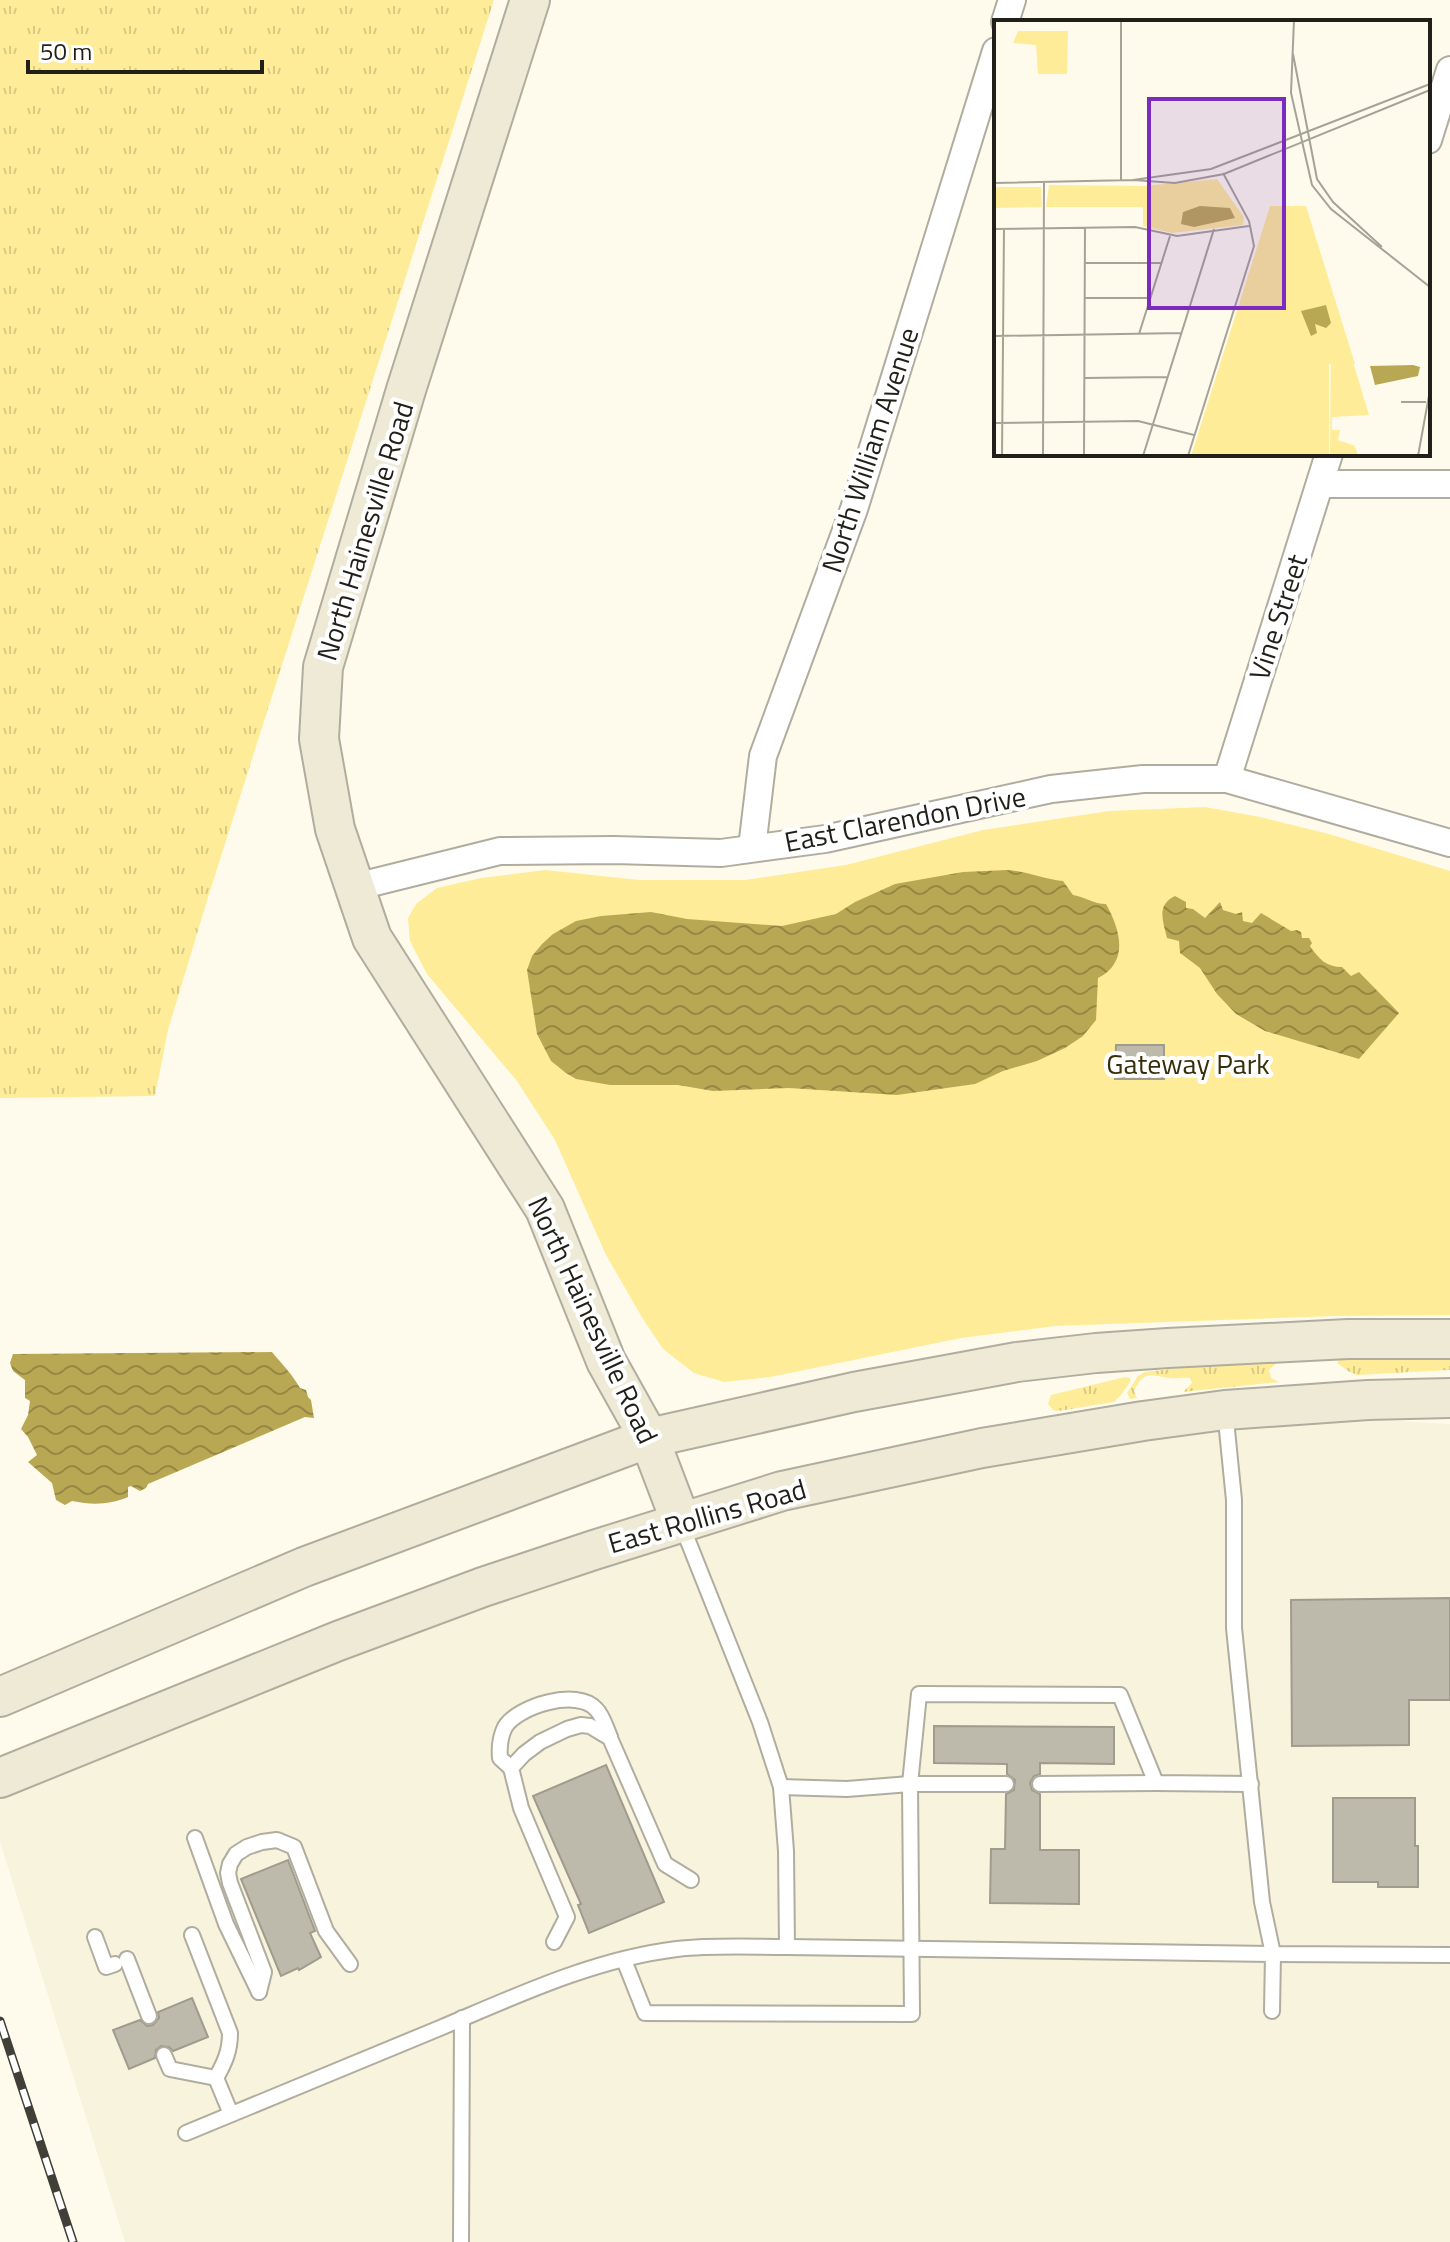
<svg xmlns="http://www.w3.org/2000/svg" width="1450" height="2242" viewBox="0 0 1450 2242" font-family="'Titillium Web',sans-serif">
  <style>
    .built { fill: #f8f3dc }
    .grass { fill: url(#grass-tufts) }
    .park { fill: #feec99 }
    .water { fill: url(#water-waves) }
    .building { fill: #bdbaac; stroke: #9f9c8e; stroke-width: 2 }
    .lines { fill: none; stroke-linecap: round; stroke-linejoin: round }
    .lane-casing { stroke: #b0ad9f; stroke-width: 18 }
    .street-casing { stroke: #b0ad9f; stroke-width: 30 }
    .secondary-casing { stroke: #b0ad9f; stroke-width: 42 }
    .lane { stroke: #fff; stroke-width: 14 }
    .street { stroke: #fff; stroke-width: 26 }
    .secondary { stroke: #eeead5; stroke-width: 38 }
    .rail-casing { stroke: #403f38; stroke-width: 9 }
    .rail { stroke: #fff; stroke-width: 6; stroke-dasharray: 18; stroke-linecap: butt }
    .labels { text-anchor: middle; stroke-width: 8; stroke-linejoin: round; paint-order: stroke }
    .street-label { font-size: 28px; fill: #201f19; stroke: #fff }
    .park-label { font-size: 28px; fill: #362e08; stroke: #fff }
    .inset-road { fill: none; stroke: #a5a398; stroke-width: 2 }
    .view { fill: #7b2cbf; fill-opacity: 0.15; stroke: #7b2cbf; stroke-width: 4 }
    .inset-edge { fill: none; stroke: #201f19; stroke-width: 4 }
  </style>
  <defs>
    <pattern id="grass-tufts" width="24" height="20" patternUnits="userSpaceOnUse" patternTransform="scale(2)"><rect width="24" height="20" fill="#feec99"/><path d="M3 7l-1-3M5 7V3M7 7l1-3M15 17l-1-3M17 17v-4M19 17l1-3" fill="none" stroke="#d9ca83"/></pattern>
    <pattern id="water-waves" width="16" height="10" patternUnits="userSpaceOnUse" patternTransform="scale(2)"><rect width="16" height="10" fill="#b9a853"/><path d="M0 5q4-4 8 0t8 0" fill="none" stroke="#968844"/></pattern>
  </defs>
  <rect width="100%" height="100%" fill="#fefbec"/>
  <polygon class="built" points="1333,1417 1450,1424 1450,2242 125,2242 0,1842 0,1786 234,1692 827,1489 1162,1438 1279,1425"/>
  <g class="grass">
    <polygon points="0,0 494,0 209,894 168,1030 155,1096 0,1098"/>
    <polygon points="1340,1357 1450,1357 1450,1370 1357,1375 1348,1371 1337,1363"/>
    <path d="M1283 1360 1274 1365 1269 1370 1271 1378 1279 1382 1183 1392 1192 1383 1190 1378C1183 1377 1177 1379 1169 1378 1150 1375 1144 1370 1134 1391L1137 1398 1130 1399 1127 1393 1138 1376 1145 1372 1225 1363Z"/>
    <polygon points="1125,1377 1130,1378 1130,1382 1121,1395 1114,1402 1058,1411 1053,1410 1048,1404 1051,1395"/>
  </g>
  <polygon class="park" points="1205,807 1260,817 1329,834 1450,871 1450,1315 1337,1316 1054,1326 961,1338 770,1377 724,1382 694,1373 663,1349 643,1319 606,1255 555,1140 517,1081 427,974 410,941 408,918 416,904 437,888 481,878 545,870 639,880 745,880 846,865 983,830 1109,811"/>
  <g class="water">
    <path d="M1007 870C1026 871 1043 879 1063 881L1073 895C1085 897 1094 904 1106 904 1121 931 1129 962 1098 978L1096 1020 1083 1036 1065 1048 1037 1061 1003 1071 975 1084 897 1095 789 1088 713 1091 678 1085H610L576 1079 566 1073 551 1061 537 1034 527 970 532 956 542 944 553 934 576 921 601 916 651 912 687 919 782 926 836 914 855 902 895 884 963 872Z"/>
    <path d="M1175 896 1186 902V908L1193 909 1205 918 1220 902 1223 910 1236 914 1242 912 1243 921 1252 923 1261 913 1291 931 1297 930 1301 932 1302 938H1309L1312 943 1310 946C1319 959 1326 967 1342 967L1351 976 1359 972 1399 1013 1359 1059 1265 1031 1236 1014 1217 994 1200 968 1180 953 1179 941 1167 938C1163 921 1156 905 1175 896Z"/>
    <path d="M272 1352C282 1364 292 1374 300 1388L306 1390 308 1397 311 1400 314 1418 305 1417 148 1484 146 1488 140 1491 131 1486 128 1487V1497C109 1505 92 1505 72 1501L65 1505 56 1500 52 1483 28 1462 37 1455 28 1437 21 1429 28 1415 30 1401 25 1398V1380L13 1371 10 1363 13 1354Z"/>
  </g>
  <g class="building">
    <polygon points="1116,1045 1164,1045 1164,1079 1115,1079"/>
    <polygon points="1450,1598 1450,1700 1409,1700 1409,1745 1292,1746 1291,1600"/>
    <polygon points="934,1726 1114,1727 1114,1764 1040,1763 1040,1774 1034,1776 1030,1783 1032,1790 1040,1794 1040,1850 1079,1850 1079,1904 990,1903 991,1849 1005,1849 1006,1794 1014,1790 1015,1780 1007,1774 1007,1764 934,1763"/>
    <polygon points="606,1765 664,1902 589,1933 578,1905 581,1904 533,1796"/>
    <polygon points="1333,1798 1415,1798 1415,1846 1418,1846 1418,1887 1378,1887 1378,1882 1333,1882"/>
    <polygon points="288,1860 315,1931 310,1933 321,1957 299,1970 298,1968 281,1976 241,1879"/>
    <polygon points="192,1998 208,2037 173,2051 169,2047 161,2046 156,2050 155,2058 129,2069 113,2030 140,2020 147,2026 153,2025 159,2018 158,2012"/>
  </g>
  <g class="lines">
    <defs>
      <g id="lane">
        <polyline points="1225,1410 1234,1500 1234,1628 1262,1902 1273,1954 1450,1955"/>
        <path d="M511 1768 500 1758C499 1747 500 1737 505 1727 518 1706 577 1688 596 1709 603 1716 606 1728 610 1737"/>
        <polyline points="1040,1784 1156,1783"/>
        <polyline points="781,1787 847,1789 910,1784 1006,1784"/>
        <polyline points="195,1838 226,1924 259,1992"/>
        <path d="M192 1935 230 2033C230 2051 225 2062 216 2078L231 2114"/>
        <polyline points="95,1937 106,1967 115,1964"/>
        <polyline points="554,1942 567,1917 521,1808 511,1768 524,1754 540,1742 567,1729 581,1725 590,1726 610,1738 665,1864 691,1880"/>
        <polyline points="787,1947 1273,1954 1272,2011"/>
        <polyline points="127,1959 149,2016"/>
        <polyline points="624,1960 645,2013 912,2014 910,1784 919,1694 1120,1695 1156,1783 1251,1784"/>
        <polyline points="259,1992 264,1972 230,1883 228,1873 230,1864 236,1854 247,1847 262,1842 277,1840 294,1847 326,1931 350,1964"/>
        <polyline points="164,2055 170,2069 216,2078"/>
        <path d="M186 2133C271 2098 355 2063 440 2028 516 1996 594 1959 677 1949 713 1945 750 1947 787 1947L786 1851 781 1787 760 1722 682 1526"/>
        <polyline points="461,2242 462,2018"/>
      </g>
      <g id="street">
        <polyline points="1005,22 1012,0"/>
        <polyline points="1428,140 1450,70"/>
        <polyline points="1320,484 1450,484"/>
        <polyline points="1227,779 1329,454"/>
        <polyline points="752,848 763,756 854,509 996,51"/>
        <polyline points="355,887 500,851 614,850 721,853 825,839 1051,789 1143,779 1227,779 1450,843"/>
      </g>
      <g id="secondary">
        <polyline points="530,0 406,390 323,667 319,739 335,829 372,938 545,1209 606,1361 649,1438 681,1522"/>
        <polyline points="0,1697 304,1567 649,1438 854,1392 1017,1362 1096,1353 1168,1348 1348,1339 1450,1339"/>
        <polyline points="0,1778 338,1641 483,1587 594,1550 782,1491 982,1448 1143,1421 1225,1410 1368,1400 1450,1398"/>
      </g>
    </defs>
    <use href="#lane" class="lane-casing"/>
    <use href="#street" class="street-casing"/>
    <use href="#secondary" class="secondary-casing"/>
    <use href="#lane" class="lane"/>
    <use href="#street" class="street"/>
    <use href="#secondary" class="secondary"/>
    <defs>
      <polyline id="rail" points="0,2021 73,2242"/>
    </defs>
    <use href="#rail" class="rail-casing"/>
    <use href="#rail" class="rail"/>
  </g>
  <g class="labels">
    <g class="street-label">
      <text transform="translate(870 450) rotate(-72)" y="10">North William Avenue</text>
      <text transform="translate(365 531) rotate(-73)" y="10">North Hainesville Road</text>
      <text transform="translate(1278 617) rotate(-72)" y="10">Vine Street</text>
      <text transform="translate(905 819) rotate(-11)" y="10">East Clarendon Drive</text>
      <text transform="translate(593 1320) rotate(65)" y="10">North Hainesville Road</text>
      <text transform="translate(707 1516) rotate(-16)" y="10">East Rollins Road</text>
    </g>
    <g class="park-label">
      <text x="1188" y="1074">Gateway Park</text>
    </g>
  </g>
  <g transform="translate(994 20)">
    <rect width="436" height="436" fill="#fefbec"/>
    <path d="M24 11H74L73 54H44L42 25 19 23ZM55 165 149 166V187H52ZM0 167H47L48 187 0 188ZM276 186H312L361 344H335V436H197Z" fill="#feec99"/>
    <path d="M341 282 375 395 338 397V410H346L344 420 361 426 364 436H336L337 335 349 315 342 306 318 316 306 295 309 289Z" fill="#feec99"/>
    <path d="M223 159 250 197 249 205 178 213 149 206V166Z" fill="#feec99"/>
    <path d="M206 186 236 188 241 198 200 207 187 204 189 192ZM332 285 337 303 332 308 321 304 323 313 317 316 307 291ZM419 345 426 347 424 356 381 365 376 346Z" fill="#b9a853"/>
    <path class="inset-road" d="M300 0 297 73 318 165 337 189 436 267M299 34 323 159 339 182 388 227M127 160V0M139 160 181 163 230 154 436 70M0 163 139 160 217 149 436 64M0 209 141 207 183 216 255 206M91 243H167M91 278H156M145 314 176 216M0 316 188 313M90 358 174 357M407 382H432M0 403 144 401 200 415M8 436 10 209M49 436 50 163M90 436 91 207M149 436 220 209M194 436 260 226 255 201 229 153M424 436 436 370"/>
    <path class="view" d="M155 79H290V288H155Z"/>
    <rect width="436" height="436" class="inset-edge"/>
  </g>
  <path d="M28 60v12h234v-12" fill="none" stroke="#201f19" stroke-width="4"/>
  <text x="40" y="60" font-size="24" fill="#201f19" stroke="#ffffff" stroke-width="6" paint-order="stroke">50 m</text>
</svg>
